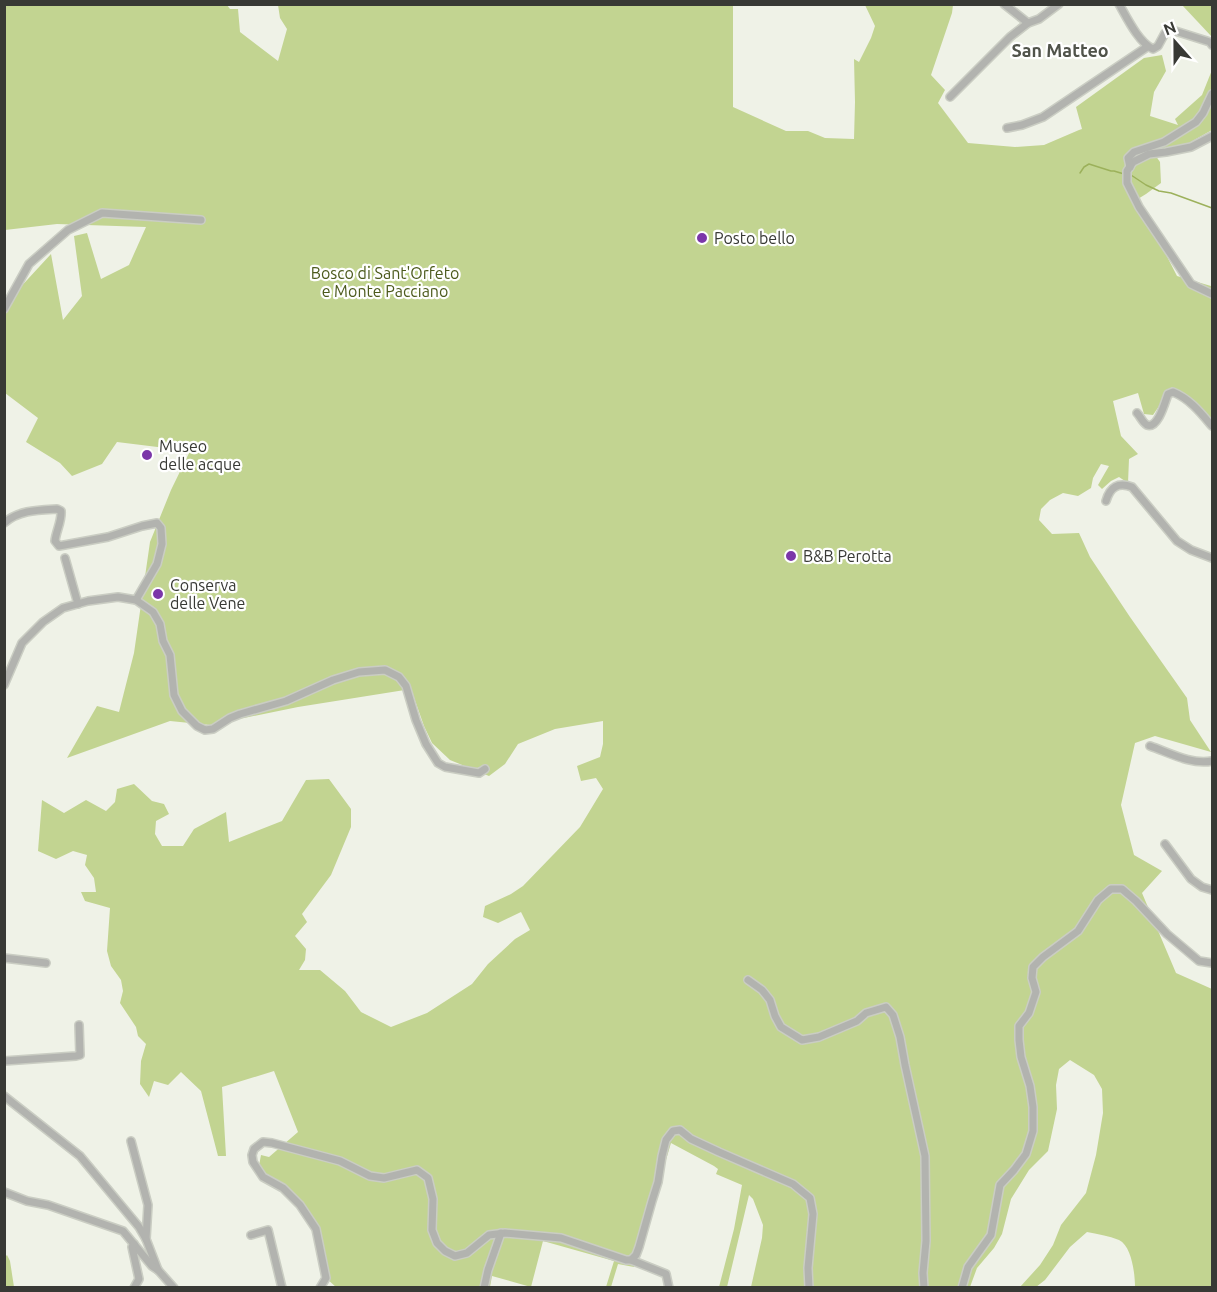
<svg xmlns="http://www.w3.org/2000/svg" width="1217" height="1292" viewBox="0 0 1217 1292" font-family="Ubuntu,sans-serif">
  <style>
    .green { fill: #c2d491 }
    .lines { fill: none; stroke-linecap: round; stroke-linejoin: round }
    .stream { stroke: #9cb15b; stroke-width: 1.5 }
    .minor-casing { stroke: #cacdc3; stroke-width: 10 }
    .minor { stroke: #b2b3af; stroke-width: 7 }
    .poi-dot { fill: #7b36a9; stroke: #fff; stroke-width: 2 }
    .labels { text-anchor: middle; stroke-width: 4.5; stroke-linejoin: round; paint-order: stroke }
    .poi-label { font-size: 16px; fill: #383935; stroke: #fff; text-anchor: start }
    .park-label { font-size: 16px; fill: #4c5a1c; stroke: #fff }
    .neighbourhood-label { font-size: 18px; font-weight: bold; fill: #50534a; stroke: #fff }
  </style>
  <rect width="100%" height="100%" fill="#eff2e7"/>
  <g class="green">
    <path d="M5 5H227L230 9H238L240 32 278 61 287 29 280 18 278 5H733V107L786 131H808L825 138 854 139 855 102 854 59 859 62 871 38 875 26 865 5H953L952 13 931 75 945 90 938 103 968 143 1015 147 1044 145 1079 130 1082 129 1076 107 1144 58 1162 55 1166 71 1154 92 1150 116 1178 125 1175 119 1202 95 1212 70V130L1189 143 1153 152 1160 162 1161 183 1146 194 1133 202 1157 237 1177 276 1211 286 1212 285V423L1172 387 1153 415 1144 414 1138 393 1113 401 1121 436 1138 454 1129 459 1128 483 1119 477 1111 481 1102 489 1098 485 1109 466 1101 464 1093 478 1091 488 1078 496 1063 493 1050 500 1041 509 1039 520 1052 534 1079 533 1090 557 1130 617 1187 698 1190 720 1211 752 1155 736 1135 743 1121 805 1134 855 1162 871 1142 893 1176 973 1212 989V1287H1135C1135 1275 1132 1246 1119 1240 1109 1236 1097 1234 1087 1232L1070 1247 1045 1280 1036 1287H1020L1040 1265 1053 1245 1061 1225 1086 1193 1096 1155 1103 1113 1102 1089 1094 1075 1070 1060 1059 1069 1056 1085 1057 1109 1048 1151 1029 1170 1011 1199 1002 1234 994 1248 977 1268 970 1287H751L762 1238 763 1225 753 1199 749 1195 727 1287H719L734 1229 742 1185 716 1174 718 1169 714 1166 671 1143 634 1267 618 1264 611 1287H606L614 1261 543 1241 531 1287 492 1276 490 1287 337 1288 326 1278 316 1229 300 1205 263 1177 259 1166 261 1155 269 1157 298 1132 274 1071 222 1087 226 1156H218L201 1091 181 1072 168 1085 154 1081 149 1097 140 1084 141 1061 146 1044 138 1036 136 1027 120 1003 123 991 121 980 111 966 107 951 110 908 85 901 81 892H96L94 878 85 865 87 855 73 851 56 859 38 851 42 800 64 813 86 800 106 811 115 802 117 789 134 784 152 801 164 804 169 814 156 821 155 834 162 846H183L194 829 226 812 229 842 282 821 306 780 329 779 351 809V827L331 875 302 914 307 922 295 936 306 949 305 960 299 970H320L345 991 361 1012 391 1027 427 1013 472 984 488 964 515 939 530 930 521 912 498 923 483 917 485 906 511 894 523 886 580 827 603 789 596 778 581 781 577 766 600 757 603 744V721L555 729 518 744 505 764 489 776 450 760 432 743 424 726 411 689 298 707 210 725 170 721 67 758 97 706 119 712 134 653 150 542 171 490 190 451 117 442 102 464 72 476 60 463 26 442 38 418 5 393 4 305 51 254 63 320 82 296 74 236 87 233 101 279 129 265 146 227 57 224 5 230Z"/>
    <polygon points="1182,5 1212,5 1212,37"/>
    <polygon points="7,1255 10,1261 14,1287 6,1287 5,1285 4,1258"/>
  </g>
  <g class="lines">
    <g class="stream">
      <polyline points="1080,173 1084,167 1089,164 1111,171 1114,171 1124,174"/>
      <polyline points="1131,175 1146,185 1159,191 1171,193 1212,208"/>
    </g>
    <defs>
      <g id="minor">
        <polyline points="1004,4 1028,23"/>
        <path d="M1119 4C1127 18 1139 43 1153 49L1158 46 1165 33 1172 30 1210 42 1212 45"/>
        <polyline points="950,97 1010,37 1028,23 1039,19 1059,4"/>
        <polyline points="1007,128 1022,125 1043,117 1147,47"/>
        <polyline points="1212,136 1191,147 1166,152 1149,154 1133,162 1127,171 1127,183 1139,207 1191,284 1212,294"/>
        <polyline points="1130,167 1128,158 1134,152 1164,142 1196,122 1203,113 1212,94"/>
        <polyline points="4,309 29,264 68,230 102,213 201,220"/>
        <path d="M1137 413C1140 416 1143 423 1147 425 1158 429 1165 402 1168 394L1173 392C1190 399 1201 413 1212 426"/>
        <path d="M1106 501C1110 487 1118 482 1132 487L1177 541 1191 550 1212 558"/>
        <path d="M4 523C19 510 38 510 57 509L61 511C62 521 56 531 55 541L59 546 108 537 142 526 157 523 161 528 162 544 157 564 136 600"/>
        <polyline points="65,558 78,604"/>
        <polyline points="4,685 22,643 43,622 63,608 88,601 118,597 136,600 153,612 160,624 163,641 170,655 174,695 182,711 197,726 205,730 213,729 230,718 240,714 286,701 333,680 359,672 385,670 399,677 406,686 416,720 426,744 438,763 445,767 479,773 485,769"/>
        <path d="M1150 746C1170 753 1191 765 1212 761"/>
        <polyline points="1165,844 1191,879 1202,887 1212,890"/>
        <polyline points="4,958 46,963"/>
        <polyline points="748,980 762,990 770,1000 775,1016 781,1027 802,1040 819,1037 857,1021 866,1013 886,1007 893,1015 900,1037 905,1065 925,1156 926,1241 923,1273 924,1288"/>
        <polyline points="4,1061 76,1056 80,1055 79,1025"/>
        <polyline points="4,1096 80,1156 139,1227 146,1239 158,1270 174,1288"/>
        <polyline points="131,1141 148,1205 146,1239"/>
        <polyline points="4,1192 27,1201 48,1205 123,1231 152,1266 158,1270"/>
        <polyline points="251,1235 268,1230 282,1288"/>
        <polyline points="631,1260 666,1274 669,1288"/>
        <polyline points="134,1288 139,1279 132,1247 134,1244"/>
        <polyline points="320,1288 326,1278 316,1229 300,1205 283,1188 263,1177 253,1162 252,1155 254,1149 263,1142 272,1143 340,1161 370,1176 384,1178 417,1170 428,1178 433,1199 432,1230 437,1243 445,1251 455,1256 467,1253 489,1235 505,1233 561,1238 626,1260 631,1260 636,1255 639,1247 652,1201 658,1182 662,1156 666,1140 673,1131 680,1130 691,1139 719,1152 793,1184 810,1198 813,1214 808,1268 809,1288"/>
        <polyline points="484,1288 488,1270 501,1233"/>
        <polyline points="962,1288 968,1267 991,1235 1000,1185 1014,1170 1026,1154 1033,1131 1033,1107 1030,1086 1021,1057 1019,1040 1019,1026 1029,1013 1036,992 1032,978 1033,967 1043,957 1078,931 1098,900 1111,889 1122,889 1136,901 1167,934 1199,961 1212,963"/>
      </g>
    </defs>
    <use href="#minor" class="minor-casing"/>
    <use href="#minor" class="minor"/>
  </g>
  <g class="poi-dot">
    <circle cx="702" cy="238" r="6"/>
    <circle cx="147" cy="455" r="6"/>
    <circle cx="791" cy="556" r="6"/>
    <circle cx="158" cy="594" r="6"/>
  </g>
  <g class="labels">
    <g class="poi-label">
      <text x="714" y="244">Posto bello</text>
      <text x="159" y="452">Museo<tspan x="159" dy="18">delle acque</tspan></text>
      <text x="803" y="562">B&amp;B Perotta</text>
      <text x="170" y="591">Conserva<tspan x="170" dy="18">delle Vene</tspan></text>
    </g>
    <g class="park-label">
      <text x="385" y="279">Bosco di Sant'Orfeto<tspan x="385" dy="18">e Monte Pacciano</tspan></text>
    </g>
    <g class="neighbourhood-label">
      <text x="1060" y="57">San Matteo</text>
    </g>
  </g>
  <rect width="1217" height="1292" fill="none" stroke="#383935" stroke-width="12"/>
  <g transform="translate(1175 42) rotate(339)" stroke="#ffffff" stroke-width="4.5" paint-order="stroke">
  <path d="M0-4.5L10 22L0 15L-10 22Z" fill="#383935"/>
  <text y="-9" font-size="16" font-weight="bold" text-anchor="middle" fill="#383935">N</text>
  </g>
</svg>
